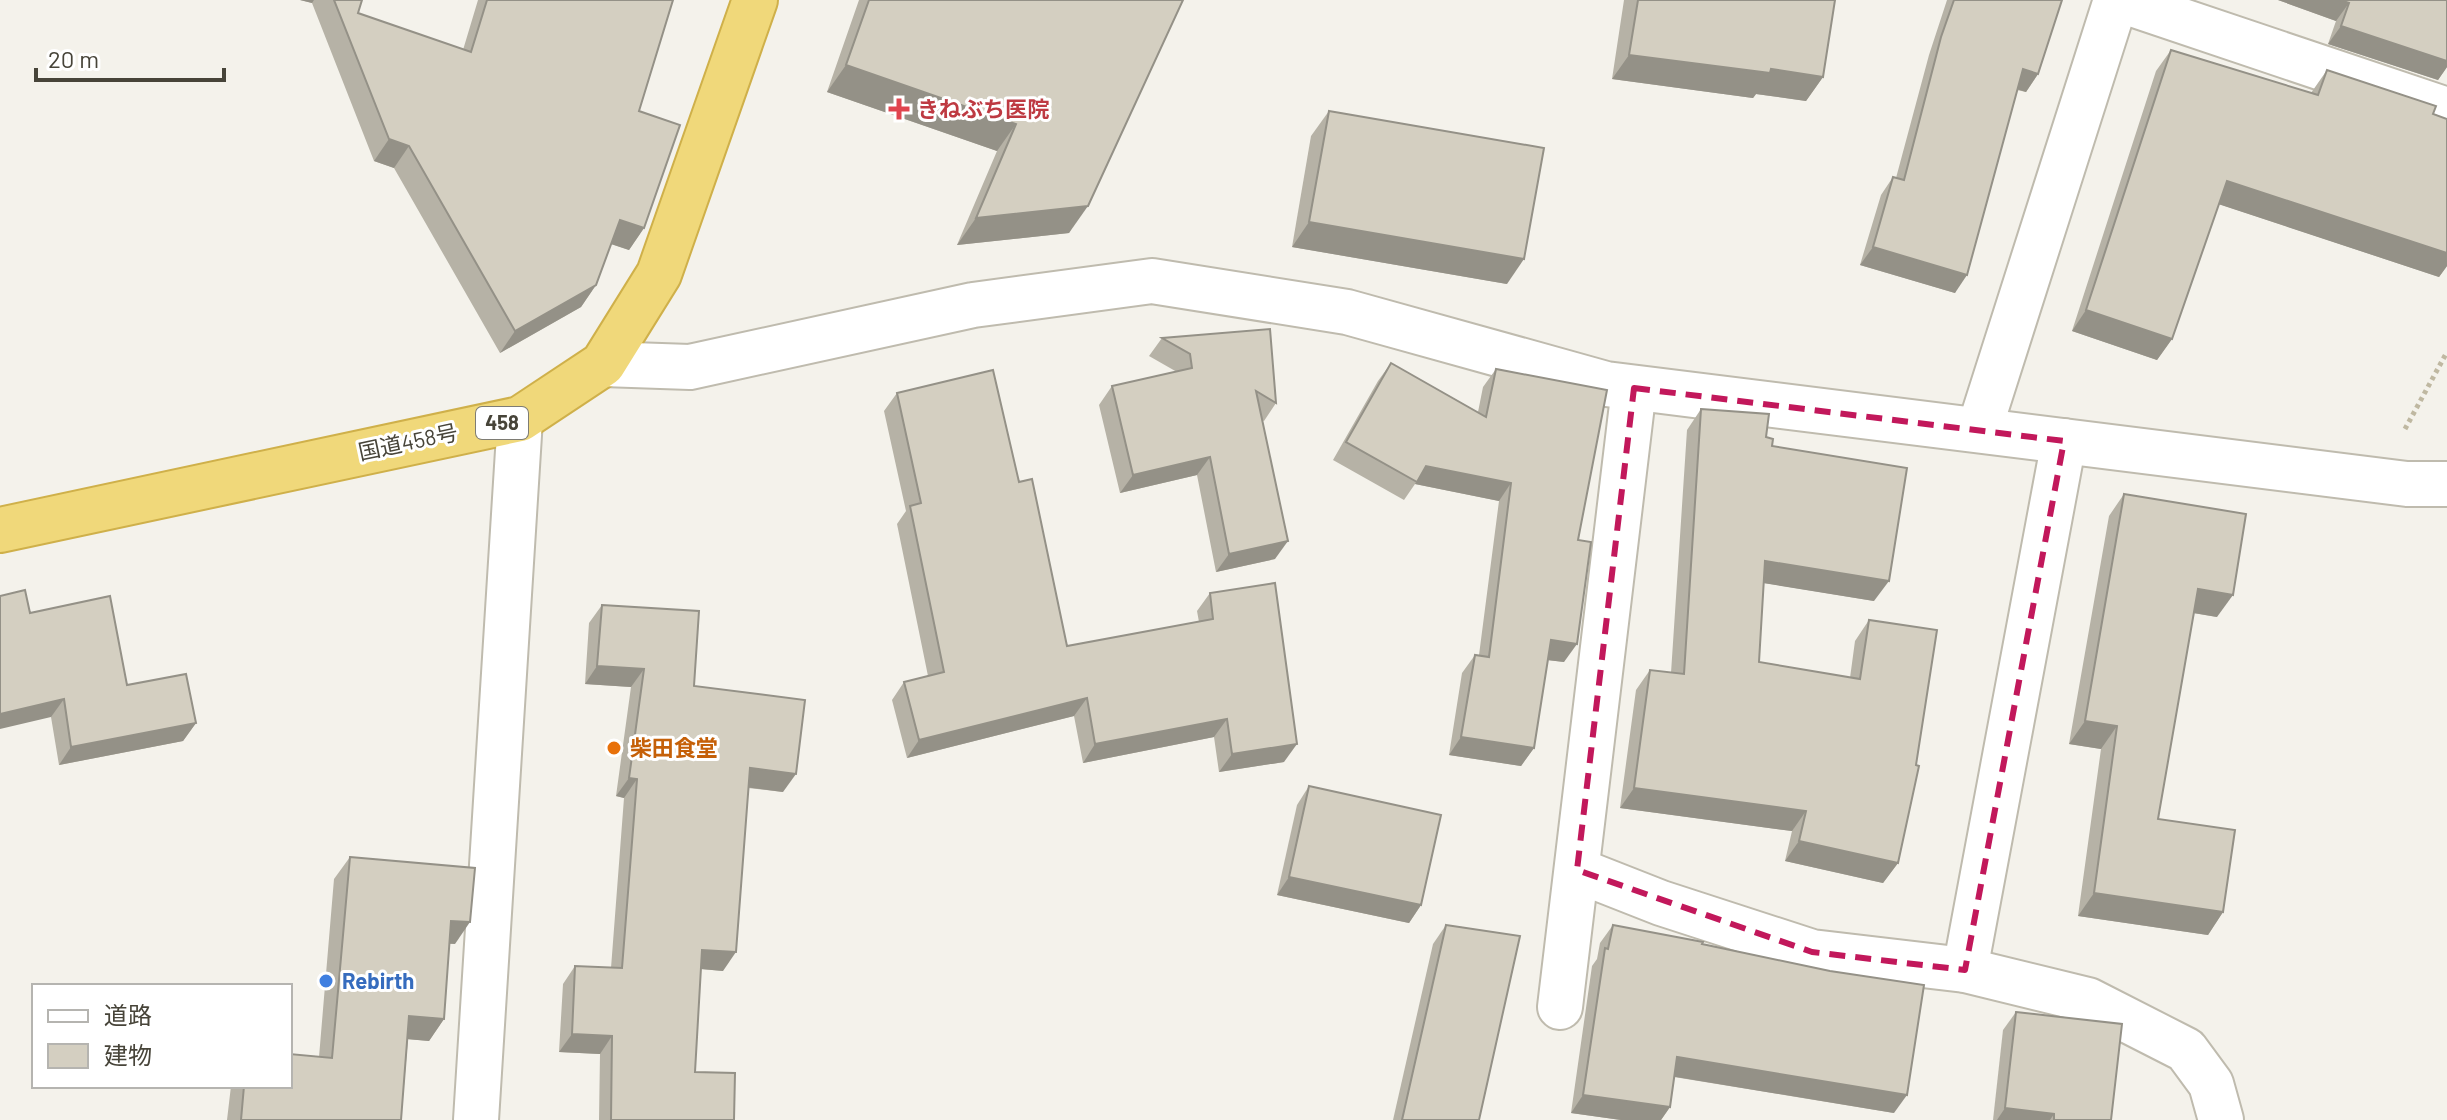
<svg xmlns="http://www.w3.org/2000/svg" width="2447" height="1120" viewBox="0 0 2447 1120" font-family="Barlow,'Noto Sans JP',sans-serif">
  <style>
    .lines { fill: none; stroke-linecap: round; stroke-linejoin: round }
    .minor-casing { stroke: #bfbbae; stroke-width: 48 }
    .highway-casing { stroke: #cfb04a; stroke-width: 48 }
    .path { stroke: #bfb8a1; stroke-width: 5; stroke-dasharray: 4 4; stroke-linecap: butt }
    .minor { stroke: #fff; stroke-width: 44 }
    .highway { stroke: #f0d87a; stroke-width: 44 }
    .wall { fill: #b6b2a6 }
    .shaded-wall { fill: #949187 }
    .building { fill: #d4cfc1; stroke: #949187; stroke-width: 2 }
    .marked { fill: none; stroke: #c2185b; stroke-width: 6; stroke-dasharray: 16 10; stroke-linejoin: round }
    .health-dot { fill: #e0444e; stroke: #fff; stroke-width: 3 }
    .food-dot { fill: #e8710a; stroke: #fff; stroke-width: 3 }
    .shop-dot { fill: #3f7fe0; stroke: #fff; stroke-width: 3 }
    .labels { text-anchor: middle; stroke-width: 6; stroke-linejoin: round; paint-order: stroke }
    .shield { fill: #fff; stroke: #7e7c74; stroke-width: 2 }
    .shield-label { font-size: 20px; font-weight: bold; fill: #474439 }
    .health-label { font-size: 22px; font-weight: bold; fill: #be3a42; stroke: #fff; text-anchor: start }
    .street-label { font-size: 22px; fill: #474439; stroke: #fff }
    .food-label { font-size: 22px; font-weight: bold; fill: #c56008; stroke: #fff; text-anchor: start }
    .shop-label { font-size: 22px; font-weight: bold; fill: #366cbe; stroke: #fff; text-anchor: start }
  </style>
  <rect width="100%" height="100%" fill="#f4f2eb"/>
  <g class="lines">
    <defs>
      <g id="minor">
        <polyline points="2120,0 2447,110"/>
        <polyline points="603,364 690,367 973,305 1152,281 1347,312 1606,384 2407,484 2447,484"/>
        <polyline points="1979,430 2116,0"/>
        <polyline points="1577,870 1661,903 1812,952 1965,970 2088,1000 2186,1050 2211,1084 2221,1120"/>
        <polyline points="1965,970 2064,441"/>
        <polyline points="1560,1007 1634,388"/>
        <polyline points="476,1120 520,419"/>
      </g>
      <polyline id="highway" points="0,530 520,419 603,364 659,274 755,0"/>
    </defs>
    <use href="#minor" class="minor-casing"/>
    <use href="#highway" class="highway-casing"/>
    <polyline class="path" points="2405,429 2447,352"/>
    <use href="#minor" class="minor"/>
    <use href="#highway" class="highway"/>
  </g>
  <g class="wall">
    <polygon points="300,0 362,0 358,13 463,50 478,0 673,0 639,111 644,228 629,250 611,244 596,285 581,307 500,353 394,168 374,161 312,3"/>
    <polygon points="859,0 1183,0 1069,233 957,245 997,151 827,92"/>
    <polygon points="1624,0 1835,0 1823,77 1806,101 1756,94 1753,98 1612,79"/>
    <polygon points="1947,0 2062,0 2038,74 2026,92 2017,90 1955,293 1860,265 1881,195 1893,177 1896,178 1929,55"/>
    <polygon points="2278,0 2447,0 2447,67 2438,80 2328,44 2336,21"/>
    <polygon points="2171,50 2311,93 2327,70 2447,119 2447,266 2439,277 2219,204 2172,339 2157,360 2072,331 2156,71"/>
    <polygon points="1329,111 1507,284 1292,247 1311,136"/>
    <polygon points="1162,338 1276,403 1264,421 1262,420 1275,559 1216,572 1197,475 1120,493 1099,405 1112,386 1177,372 1149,356"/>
    <polygon points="1391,363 1478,412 1483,387 1496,369 1578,540 1564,662 1548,660 1534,748 1521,766 1449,755 1462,673 1475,655 1479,655 1499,501 1415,484 1404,500 1333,460 1378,381"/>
    <polygon points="897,393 1019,482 1067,646 1199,622 1197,611 1210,593 1284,762 1219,772 1214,737 1083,763 1074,716 907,758 892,700 904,682 928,676 897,524 906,511 884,411"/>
    <polygon points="1701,409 1766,437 1874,601 1764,583 1759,662 1850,678 1855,641 1869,620 1898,863 1883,883 1785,861 1792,831 1620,808 1636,690 1650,670 1671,673 1687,430"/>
    <polygon points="2124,494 2217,617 2193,613 2158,819 2223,912 2208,935 2078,916 2101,749 2069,744 2109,516"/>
    <polygon points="602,605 694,686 783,792 748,788 723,971 701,969 695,1072 734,1120 599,1120 600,1054 559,1052 563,984 575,966 611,968 624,798 616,796 631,687 585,684 589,623"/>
    <polygon points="30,613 127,685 196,723 183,741 59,765 51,717"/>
    <polygon points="1309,786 1421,905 1409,923 1277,895 1297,805"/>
    <polygon points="350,857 455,944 449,944 444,1019 429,1041 408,1039 401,1120 227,1120 231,1086 290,1086 319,1057 334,879"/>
    <polygon points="1446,925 1479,1120 1393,1120 1433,944"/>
    <polygon points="1613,925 1702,944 1894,1113 1674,1077 1670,1107 1661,1120 1621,1120 1571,1113 1592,966 1597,959 1600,943"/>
    <polygon points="2016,1012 2111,1120 1993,1120 2003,1030"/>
  </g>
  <g class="shaded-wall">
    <polygon points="300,0 314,0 312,3"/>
    <polygon points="2278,0 2340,0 2349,3 2336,21"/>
    <polygon points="2341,26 2447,61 2447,67 2438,80 2328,44"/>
    <polygon points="1629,55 1771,69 1823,77 1806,101 1756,94 1753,98 1612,79"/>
    <polygon points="846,65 1016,124 997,151 827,92"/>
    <polygon points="2023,69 2038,74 2026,92 2010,87"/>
    <polygon points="389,139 409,146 394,168 374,161"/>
    <polygon points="2227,181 2447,253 2447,266 2439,277 2212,202"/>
    <polygon points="1088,206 1069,233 957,245 976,218"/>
    <polygon points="620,220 644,228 629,250 605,242"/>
    <polygon points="1309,222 1524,259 1507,284 1292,247"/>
    <polygon points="1873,247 1967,275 1955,293 1860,265"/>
    <polygon points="596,285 581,307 500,353 515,331"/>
    <polygon points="2086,310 2172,339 2157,360 2072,331"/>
    <polygon points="1210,457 1197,475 1120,493 1133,475"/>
    <polygon points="1426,466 1511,483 1499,501 1415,484"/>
    <polygon points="1288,541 1275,559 1216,572 1229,554"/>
    <polygon points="1765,561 1889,581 1874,601 1751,581"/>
    <polygon points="2198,589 2233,595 2217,617 2182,611"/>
    <polygon points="1551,640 1577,644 1564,662 1538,659"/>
    <polygon points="597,666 644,669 631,687 585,684"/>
    <polygon points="1087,698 1074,716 907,758 919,740"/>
    <polygon points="64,699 51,717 0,729 0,714"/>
    <polygon points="1227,719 1214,737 1083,763 1095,744"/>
    <polygon points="2085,721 2117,726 2101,749 2069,744"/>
    <polygon points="196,723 183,741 59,765 71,747"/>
    <polygon points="1461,737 1534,748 1521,766 1449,755"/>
    <polygon points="1297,744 1284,762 1219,772 1232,754"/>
    <polygon points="750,768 796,774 783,792 737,786"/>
    <polygon points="629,778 637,779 624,798 616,796"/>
    <polygon points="1634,788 1806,811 1792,831 1620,808"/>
    <polygon points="1799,841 1898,863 1883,883 1785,861"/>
    <polygon points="1289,877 1421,905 1409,923 1277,895"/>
    <polygon points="2094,893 2223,912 2208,935 2078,916"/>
    <polygon points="451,921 470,922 455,944 436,942"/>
    <polygon points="702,950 736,952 723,971 690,968"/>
    <polygon points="409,1016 444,1019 429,1041 394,1038"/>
    <polygon points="572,1034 612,1036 600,1054 559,1052"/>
    <polygon points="1677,1057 1907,1095 1894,1113 1664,1075"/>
    <polygon points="1583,1095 1670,1107 1661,1120 1621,1120 1571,1113"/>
    <polygon points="2005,1108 2054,1114 2050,1120 1997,1120"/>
  </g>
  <g class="building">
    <polygon points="334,0 362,0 358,13 471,52 487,0 673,0 639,111 680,125 644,228 620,220 596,285 515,331 409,146 389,139"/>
    <polygon points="869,0 1183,0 1088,206 976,218 1016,124 846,65"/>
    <polygon points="1638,0 1835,0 1823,77 1771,69 1770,73 1629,55"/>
    <polygon points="1954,0 2062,0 2038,74 2023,69 1967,275 1873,247 1893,177 1904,180 1941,37"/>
    <polygon points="2340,0 2447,0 2447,61 2341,26 2349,3"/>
    <polygon points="2171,50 2318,95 2327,70 2436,106 2433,114 2447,119 2447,253 2227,181 2172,339 2086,310"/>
    <polygon points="1329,111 1544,148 1524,259 1309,222"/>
    <polygon points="1270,329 1276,403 1256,391 1288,541 1229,554 1210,457 1133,475 1112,386 1192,368 1190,354 1162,338"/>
    <polygon points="1391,363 1486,417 1496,369 1607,390 1578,540 1591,542 1577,644 1551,640 1534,748 1461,737 1475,655 1489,657 1511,483 1426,466 1417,482 1346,442"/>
    <polygon points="993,370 1019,482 1032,479 1067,646 1213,619 1210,593 1275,583 1297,744 1232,754 1227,719 1095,744 1087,698 919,740 904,682 944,672 910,506 921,503 897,393"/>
    <polygon points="1701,409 1769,414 1766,437 1773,439 1772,446 1907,468 1889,581 1765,561 1759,662 1860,679 1869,620 1937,630 1916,765 1919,766 1898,863 1799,841 1806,811 1634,788 1650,670 1684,674"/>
    <polygon points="2124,494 2246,514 2233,595 2198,589 2158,819 2235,830 2223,912 2094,893 2117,726 2085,721"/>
    <polygon points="25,590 30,613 110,596 127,685 186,674 196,723 71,747 64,699 0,714 0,596"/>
    <polygon points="602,605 699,611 694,686 805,700 796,774 750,768 736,952 702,950 695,1072 735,1073 734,1120 611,1120 612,1036 572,1034 575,966 622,968 637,779 629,778 644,669 597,666"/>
    <polygon points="1309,786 1441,815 1421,905 1289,877"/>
    <polygon points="350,857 475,868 470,922 451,921 444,1019 409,1016 401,1120 241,1120 244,1086 290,1086 290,1054 332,1058"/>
    <polygon points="1446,925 1520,936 1479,1120 1402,1120"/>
    <polygon points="1613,925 1703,942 1702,944 1830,971 1924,985 1907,1095 1677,1057 1670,1107 1583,1095 1605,948 1608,949"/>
    <polygon points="2016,1012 2122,1024 2111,1120 2054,1120 2054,1114 2005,1108"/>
  </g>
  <path class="marked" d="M1634 388 2064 441 1965 970 1812 952 1577 870Z"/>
  <path class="health-dot" d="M895 97h8v8h8v8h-8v8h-8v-8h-8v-8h8z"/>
  <circle class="food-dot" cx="614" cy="748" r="8"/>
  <circle class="shop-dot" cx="326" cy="981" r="8"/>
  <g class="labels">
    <rect class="shield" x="476" y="407" width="52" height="32" rx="6"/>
    <g class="shield-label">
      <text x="502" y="430">458</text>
    </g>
    <g class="health-label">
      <text x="917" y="117">きねぶち医院</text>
    </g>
    <g class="street-label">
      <text transform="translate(408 442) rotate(-12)" y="8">国道458号</text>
    </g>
    <g class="food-label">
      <text x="630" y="756">柴田食堂</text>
    </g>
    <g class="shop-label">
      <text x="342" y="989">Rebirth</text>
    </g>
  </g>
  <rect x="32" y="984" width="260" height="104" fill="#ffffff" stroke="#b5b4b0" stroke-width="2"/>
  <rect x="48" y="1010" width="40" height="12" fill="#ffffff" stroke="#b5b4b0" stroke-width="2"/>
  <text x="104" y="1024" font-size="24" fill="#474439">道路</text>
  <rect x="48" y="1044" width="40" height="24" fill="#d4cfc1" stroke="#b5b4b0" stroke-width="2"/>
  <text x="104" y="1064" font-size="24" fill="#474439">建物</text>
  <path d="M36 68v12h188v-12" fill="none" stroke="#474439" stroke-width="4"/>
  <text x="48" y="68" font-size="24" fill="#474439" stroke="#ffffff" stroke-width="6" paint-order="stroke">20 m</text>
</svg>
